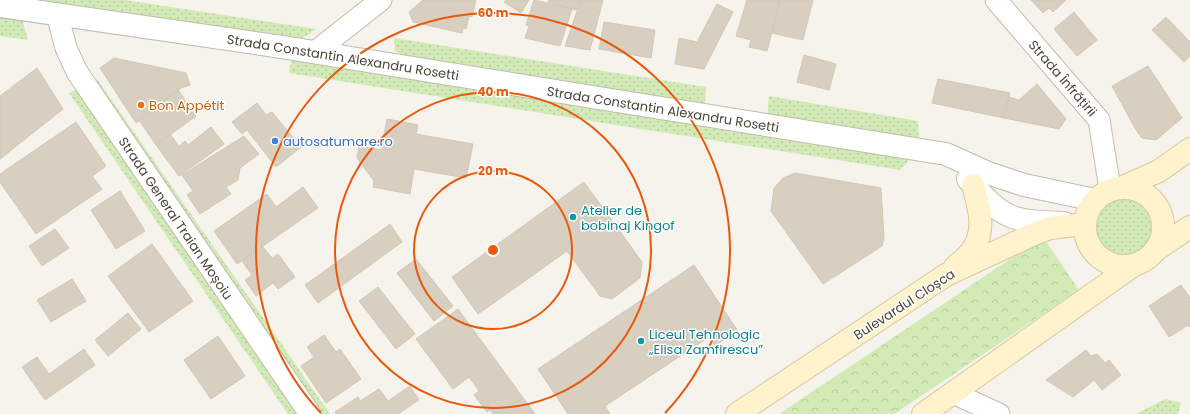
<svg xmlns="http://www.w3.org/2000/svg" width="1190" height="414" viewBox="0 0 1190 414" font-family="Poppins,sans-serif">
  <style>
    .grass { fill: url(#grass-dots) }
    .park { fill: url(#park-crowns) }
    .building { fill: #d8cfc1; stroke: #d3c7b4 }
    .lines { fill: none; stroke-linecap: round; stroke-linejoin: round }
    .minor-casing { stroke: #c2bbae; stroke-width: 23 }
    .tertiary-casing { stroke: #c2bbae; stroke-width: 24 }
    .secondary-casing { stroke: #d6c79b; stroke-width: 24 }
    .minor { stroke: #fff; stroke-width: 21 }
    .tertiary { stroke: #fff; stroke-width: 22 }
    .secondary { stroke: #fff3cd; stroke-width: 22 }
    .ring { fill: none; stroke: #e8590c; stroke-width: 2 }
    .food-dot { fill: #e8710a; stroke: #fff; stroke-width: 1.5 }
    .shop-dot { fill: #3f7fe0; stroke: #fff; stroke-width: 1.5 }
    .culture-dot { fill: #0f9aa8; stroke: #fff; stroke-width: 1.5 }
    .labels { text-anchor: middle; stroke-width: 3; stroke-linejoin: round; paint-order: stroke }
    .street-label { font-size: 13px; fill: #4b4439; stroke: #fff }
    .food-label { font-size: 13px; fill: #c56008; stroke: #fff; text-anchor: start }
    .shop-label { font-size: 13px; fill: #366cbe; stroke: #fff; text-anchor: start }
    .culture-label { font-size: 13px; fill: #0d838f; stroke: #fff; text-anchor: start }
    .centre { fill: #e8590c; stroke: #fff; stroke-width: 2 }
    .ring-label { font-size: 12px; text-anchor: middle; font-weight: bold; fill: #e8590c; stroke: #fff; stroke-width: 3; stroke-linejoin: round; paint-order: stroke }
  </style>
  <defs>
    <pattern id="grass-dots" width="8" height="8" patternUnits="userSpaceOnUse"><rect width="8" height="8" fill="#d2eab5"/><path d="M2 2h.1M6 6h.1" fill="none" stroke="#b6ca9c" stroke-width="1.8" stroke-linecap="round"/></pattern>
    <pattern id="park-crowns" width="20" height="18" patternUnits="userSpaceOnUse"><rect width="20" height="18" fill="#d2eab5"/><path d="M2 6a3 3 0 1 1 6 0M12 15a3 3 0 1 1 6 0" fill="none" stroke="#b6ca9c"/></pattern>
  </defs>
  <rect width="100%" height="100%" fill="#f6f3ec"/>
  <g class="grass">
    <polygon points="40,0 125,0 316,29 301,39"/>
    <polygon points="0,16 22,19 28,40 0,36"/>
    <polygon points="394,38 706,87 705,107 402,55 395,51"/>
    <polygon points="292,56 912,157 900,170 289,73"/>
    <polygon points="97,79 330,414 318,414 90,84"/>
    <polygon points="80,88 302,414 288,414 69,93"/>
    <polygon points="769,96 918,121 919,140 767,119"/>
    <circle cx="1125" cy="227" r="31"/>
    <polygon points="1165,399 1181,403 1178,414 1136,414"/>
  </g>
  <polygon class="park" points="1043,237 1079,290 894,414 779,414"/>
  <g class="building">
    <polygon points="423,0 476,0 472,17 469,16 466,29 463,28 462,33 413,22 409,12"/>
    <polygon points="506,0 529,0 521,13 504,2"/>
    <polygon points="534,0 572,9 560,46 525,38 529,26 526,25"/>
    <polygon points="549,0 581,0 577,10 548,2"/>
    <polygon points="581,0 603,0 590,50 565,46"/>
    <polygon points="747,0 780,0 767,51 749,47 751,40 736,36"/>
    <polygon points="780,0 813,0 803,40 772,33"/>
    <polygon points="1031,0 1066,0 1053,12 1049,8 1043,13"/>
    <polygon points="717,4 733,12 704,69 675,64 679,38 697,42"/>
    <polygon points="1074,12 1097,40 1077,56 1054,29"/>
    <polygon points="1166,17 1190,42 1190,56 1184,62 1152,30"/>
    <polygon points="604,22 655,30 651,58 599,49"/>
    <polygon points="804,55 836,64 829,90 797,82"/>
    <polygon points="114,58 186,73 190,85 181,88 136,123 100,68"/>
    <polygon points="1148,66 1182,118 1156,140 1142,138 1136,130 1112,86"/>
    <polygon points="37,68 63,109 0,159 0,96"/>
    <polygon points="938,79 1010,93 1004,118 932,103"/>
    <polygon points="1037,84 1066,119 1059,129 1004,118 1009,97 1019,100"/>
    <polygon points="178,90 196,116 156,145 139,120"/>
    <polygon points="257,103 266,115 272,112 301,147 276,167 247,130 242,134 232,122"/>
    <polygon points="387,119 418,125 416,134 473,144 466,178 414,169 410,194 373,187 374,181 357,158 359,146 381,150"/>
    <polygon points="76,122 106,166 92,176 102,189 36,234 0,182 0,174"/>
    <polygon points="211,127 224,144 179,176 156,145 170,134 179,146 185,141 188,145"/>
    <polygon points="244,136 259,154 240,168 238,180 226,187 231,194 200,214 187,195 193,191 182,175"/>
    <polygon points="795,173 881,188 884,239 882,246 823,284 771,211 774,188 783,178"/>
    <polygon points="584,182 642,262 640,278 612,299 600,296 567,251 478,314 452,277"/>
    <polygon points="303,187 318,208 237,264 214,231 267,194 276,207"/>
    <polygon points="120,191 145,231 116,249 91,210"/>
    <polygon points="390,224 402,242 318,303 305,285"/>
    <polygon points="55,229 69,248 42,266 29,246"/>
    <polygon points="152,244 193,301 149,332 108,276"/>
    <polygon points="262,246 272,258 278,254 295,277 278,289 273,283 256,296 245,280 252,275 242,261"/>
    <polygon points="416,259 453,306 434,321 397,273"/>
    <polygon points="694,265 737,330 715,346 709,337 605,406 610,414 568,414 538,369"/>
    <polygon points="72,279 86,301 51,322 37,300"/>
    <polygon points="1181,285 1190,298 1190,327 1188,325 1169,337 1149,306"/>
    <polygon points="378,287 415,334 396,349 359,301"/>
    <polygon points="458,309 535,414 493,414 490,410 487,412 474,395 479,391 469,377 453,389 416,339"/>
    <polygon points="128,313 141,329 108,356 95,340"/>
    <polygon points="324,335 336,352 340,349 361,379 326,403 301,366 314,357 307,347"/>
    <polygon points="218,336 245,376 211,399 184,360"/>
    <polygon points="84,349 95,365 45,400 22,367 37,357 49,374"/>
    <polygon points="1086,350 1091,356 1097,354 1105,363 1109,360 1121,375 1102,390 1094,380 1073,397 1046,380"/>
    <polygon points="410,386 419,400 398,414 336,414 335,412 358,397 360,401 379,389 388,401"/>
  </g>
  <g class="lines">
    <defs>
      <g id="minor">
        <polyline points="996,0 1099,120 1110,189"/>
        <polyline points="57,14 66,48 77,72 310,414"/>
        <polyline points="315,52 381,0"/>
        <polyline points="953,393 999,414"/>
      </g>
      <g id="tertiary">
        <polyline points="0,6 282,47 946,154 988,173 1024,185 1095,200"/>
        <path d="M968 179C1004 220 1010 221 1064 223"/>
      </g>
      <g id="secondary">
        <polyline points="1123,187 1159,171 1190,149"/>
        <circle cx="1124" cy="227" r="39"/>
        <polyline points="1157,249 1190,227"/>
        <path d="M955 267C960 262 967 257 971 252 987 231 979 208 973 185"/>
        <polyline points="737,414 946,275 1034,234 1050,228 1084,224"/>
        <polyline points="923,414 1134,265"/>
      </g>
    </defs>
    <use href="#minor" class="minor-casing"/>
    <use href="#tertiary" class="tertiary-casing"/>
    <use href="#secondary" class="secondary-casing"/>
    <use href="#minor" class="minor"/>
    <use href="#tertiary" class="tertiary"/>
    <use href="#secondary" class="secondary"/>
  </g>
  <g class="ring">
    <circle cx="493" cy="250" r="79"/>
    <circle cx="493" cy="250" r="158"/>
    <path d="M321 413A237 237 0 1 1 665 413"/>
  </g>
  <circle class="food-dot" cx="141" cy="105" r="4"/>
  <circle class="shop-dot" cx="275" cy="141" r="4"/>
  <g class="culture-dot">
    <circle cx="573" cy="217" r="4"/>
    <circle cx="641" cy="341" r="4"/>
  </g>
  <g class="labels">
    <g class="street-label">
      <text transform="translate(343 57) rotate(9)" y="5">Strada Constantin Alexandru Rosetti</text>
      <text transform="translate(1063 78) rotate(49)" y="5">Strada Înfrățirii</text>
      <text transform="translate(663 109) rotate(9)" y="5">Strada Constantin Alexandru Rosetti</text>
      <text transform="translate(176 218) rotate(56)" y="5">Strada General Traian Moșoiu</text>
      <text transform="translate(904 304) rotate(-33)" y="5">Bulevardul Cloșca</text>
    </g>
    <g class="food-label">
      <text x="149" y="110">Bon Appétit</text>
    </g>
    <g class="shop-label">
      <text x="283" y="146">autosatumare.ro</text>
    </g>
    <g class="culture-label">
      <text x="581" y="215">Atelier de<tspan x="581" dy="15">bobinaj Kingof</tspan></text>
      <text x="649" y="339">Liceul Tehnologic<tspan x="649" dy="15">„Elisa Zamfirescu”</tspan></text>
    </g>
  </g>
  <circle cx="493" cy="250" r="6" class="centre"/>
  <g class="ring-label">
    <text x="493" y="17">60 m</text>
    <text x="493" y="96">40 m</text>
    <text x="493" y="175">20 m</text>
  </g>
</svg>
